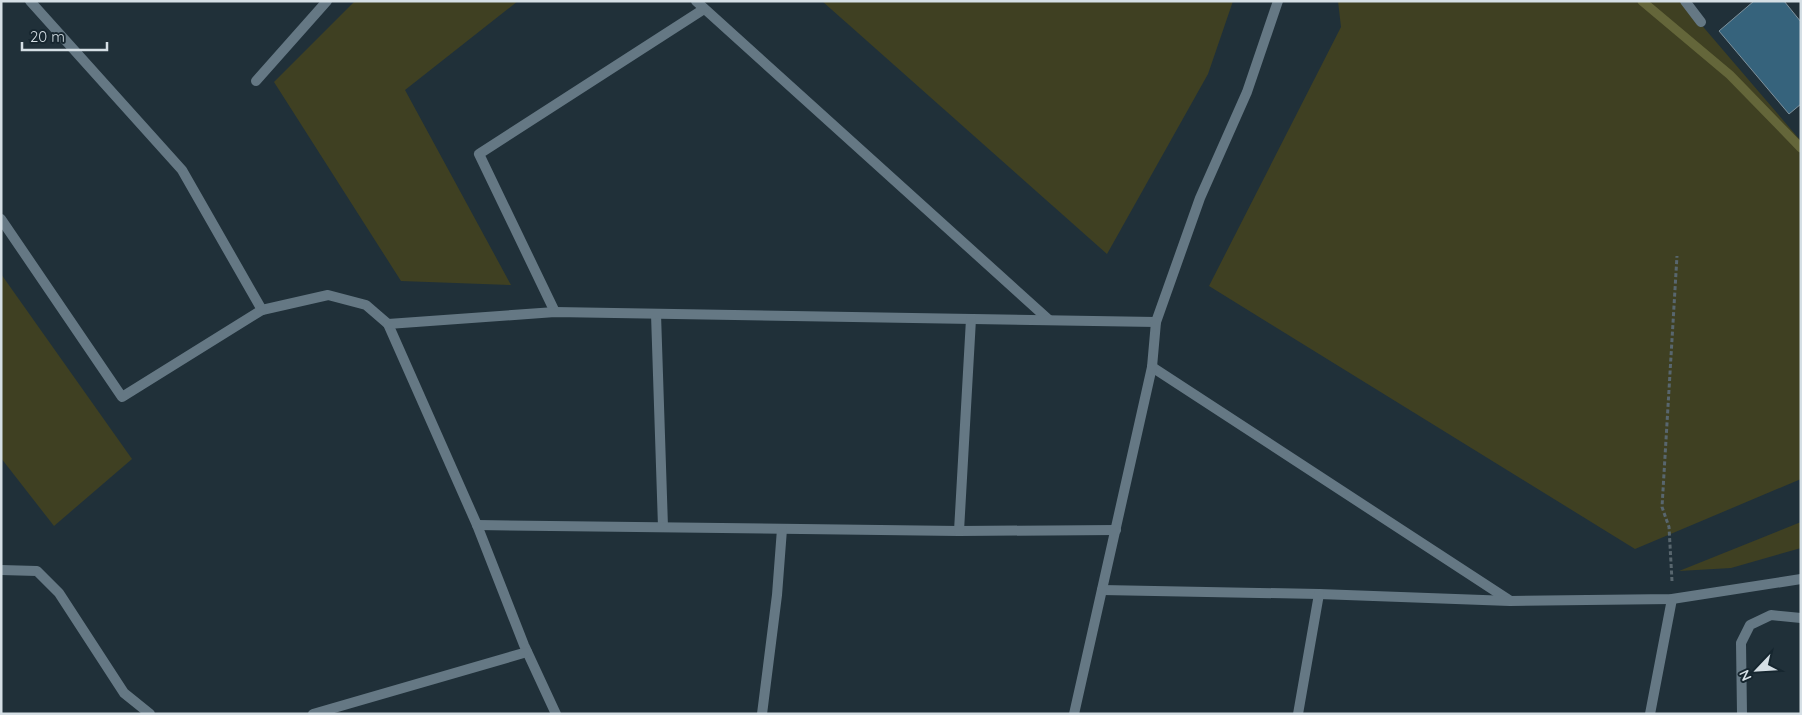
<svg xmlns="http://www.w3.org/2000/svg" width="1802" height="715" viewBox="0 0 1802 715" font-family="Quicksand,sans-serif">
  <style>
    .green { fill: #3f4022 }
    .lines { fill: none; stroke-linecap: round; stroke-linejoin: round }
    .stream { stroke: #64663a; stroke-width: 9 }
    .building { fill: #36637c; stroke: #7f929d }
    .path { stroke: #58666e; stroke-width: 3; stroke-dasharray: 4 2.5; stroke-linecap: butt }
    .service { stroke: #657884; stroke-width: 10 }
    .minor { stroke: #657884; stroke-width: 10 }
    .tertiary { stroke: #657884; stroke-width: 10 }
  </style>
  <rect width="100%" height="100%" fill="#203039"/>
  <g class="green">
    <polygon points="355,1 518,1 405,90 511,285 401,281 274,82"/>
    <polygon points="822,1 1233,1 1208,74 1107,254"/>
    <polygon points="1338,1 1681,1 1801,141 1801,479 1635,549 1209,286 1341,27"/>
    <polygon points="1,274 132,459 54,526 1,458"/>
    <polygon points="1801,522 1801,548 1731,568 1679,571"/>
  </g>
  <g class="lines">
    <polyline class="stream" points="1642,1 1730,75 1801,148"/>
  </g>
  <polygon class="building" points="1754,1 1784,1 1801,22 1801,104 1789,114 1719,31"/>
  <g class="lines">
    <polyline class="path" points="1672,581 1669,527 1662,507 1677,256"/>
    <polyline class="service" points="1685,1 1701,22"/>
    <g class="minor">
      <polyline points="30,1 182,170 262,310 328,295 366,305 388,324 477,525 524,645 556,714"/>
      <polyline points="696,1 1049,320"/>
      <polyline points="256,81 327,1"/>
      <polyline points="1,219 122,397 262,310"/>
      <polyline points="555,312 479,154 704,9"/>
      <polyline points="656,314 663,527"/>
      <polyline points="388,324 555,312 1156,322"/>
      <polyline points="1152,367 1509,600"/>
      <polyline points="477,525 959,531 1116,530"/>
      <polyline points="959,531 971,319"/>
      <polyline points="1,570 37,571 59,593 124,693 150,714"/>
      <polyline points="1102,590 1319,594 1510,601 1672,599 1801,579"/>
      <polyline points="313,714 527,652"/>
      <polyline points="762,714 777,595 782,529"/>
      <polyline points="1298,714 1319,594"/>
      <polyline points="1650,714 1672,599"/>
      <polyline points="1742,714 1741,643 1750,625 1771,615 1801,618"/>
    </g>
    <polyline class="tertiary" points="1074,714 1152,367 1156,322 1200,198 1247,92 1278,1"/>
  </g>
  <rect width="1802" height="715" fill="none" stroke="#d5dfe5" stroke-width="5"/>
  <g transform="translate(1757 670) rotate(245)" stroke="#16262f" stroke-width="4" paint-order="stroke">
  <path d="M0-4L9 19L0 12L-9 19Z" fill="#d5dfe5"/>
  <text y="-8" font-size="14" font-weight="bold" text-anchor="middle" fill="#d5dfe5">N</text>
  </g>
  <path d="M22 42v8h85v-8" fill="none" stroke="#d5dfe5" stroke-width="2.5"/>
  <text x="30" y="42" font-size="15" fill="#d5dfe5" stroke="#16262f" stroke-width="4" paint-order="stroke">20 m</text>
</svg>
